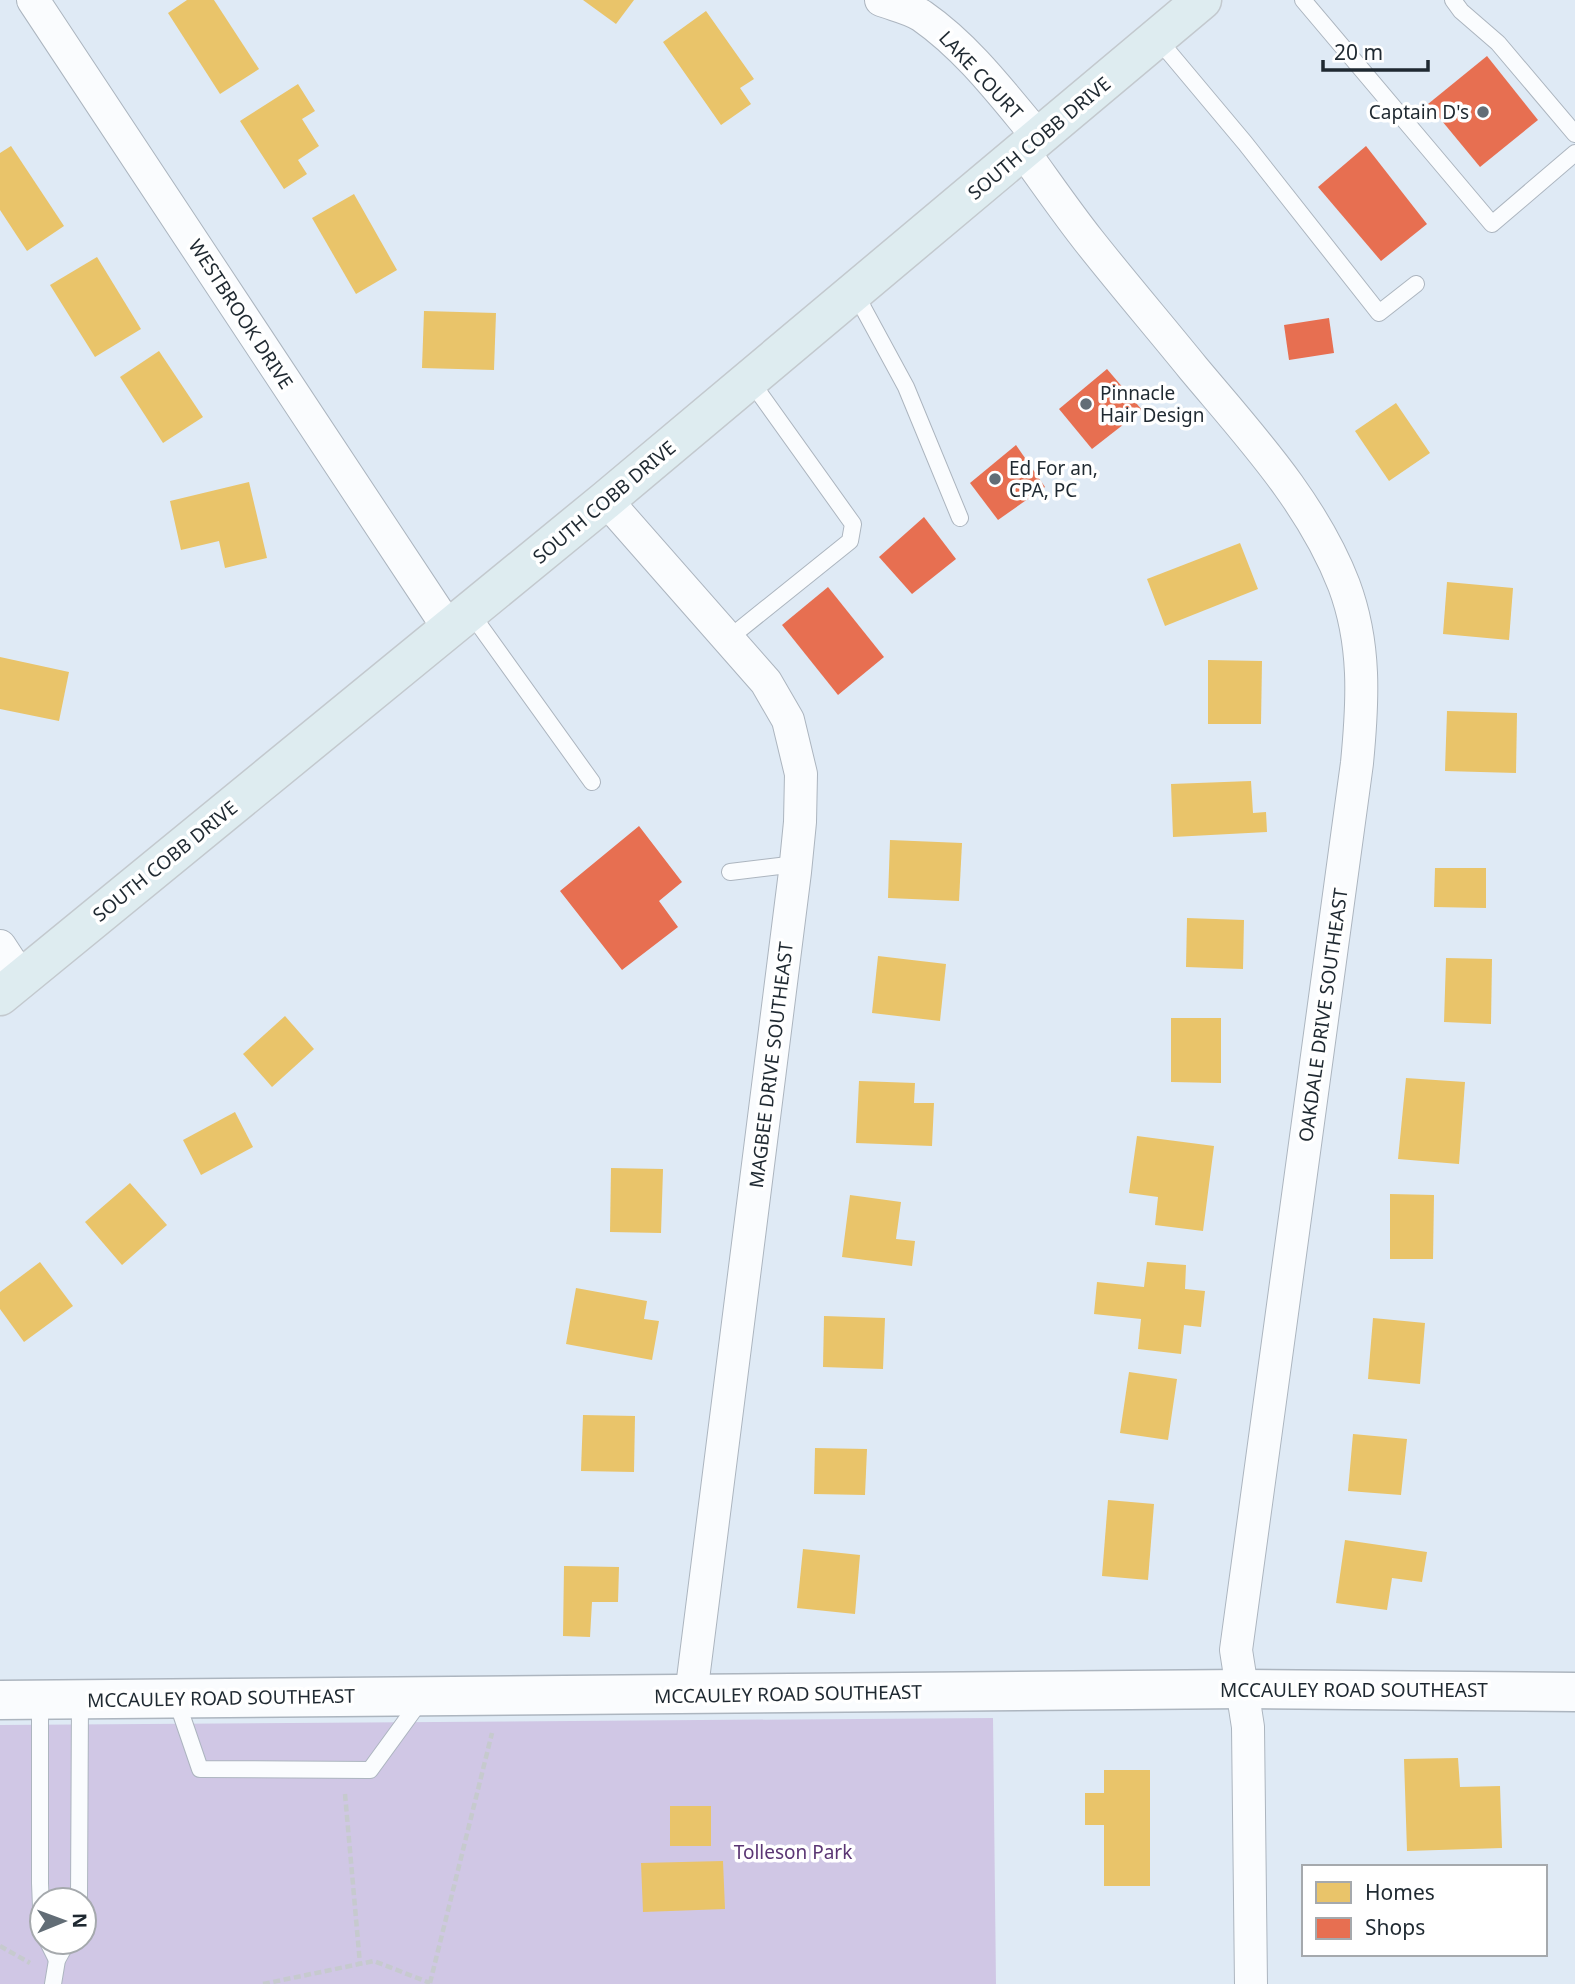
<svg xmlns="http://www.w3.org/2000/svg" width="1575" height="1984" viewBox="0 0 1575 1984" font-family="'Noto Sans',sans-serif">
  <style>
    .green { fill: #d0c7e5; fill-rule: evenodd }
    .homes { fill: #e9c46a }
    .shops { fill: #e76f51 }
    .lines { fill: none; stroke-linecap: round; stroke-linejoin: round }
    .lane-casing { stroke: #acb5bf; stroke-width: 18 }
    .street-casing { stroke: #acb5bf; stroke-width: 34 }
    .secondary-casing { stroke: #acb5bf; stroke-width: 41 }
    .primary-casing { stroke: #c3c9ce; stroke-width: 41 }
    .path { stroke: #c6cace; stroke-width: 4.5; stroke-dasharray: 7 3.5; stroke-linecap: butt }
    .lane { stroke: #fafcfe; stroke-width: 16 }
    .street { stroke: #fafcfe; stroke-width: 32 }
    .secondary { stroke: #fafcfe; stroke-width: 38 }
    .primary { stroke: #deecf0; stroke-width: 38 }
    .poi-dot { fill: #626d76; stroke: #fff; stroke-width: 2.5 }
    .labels { text-anchor: middle; stroke-width: 7; stroke-linejoin: round; paint-order: stroke }
    .street-label { font-size: 19px; fill: #1f2931; stroke: #fff }
    .poi-label { font-size: 19px; fill: #1f2931; stroke: #fff; text-anchor: start }
    .park-label { font-size: 19px; fill: #5b3674; stroke: #fff }
  </style>
  <rect width="100%" height="100%" fill="#dfeaf5"/>
  <path class="green" d="M993 1718 996 1984H0V1725ZM42 1900H84V1942H42Z"/>
  <g class="homes">
    <polygon points="187,0 214,0 259,69 220,94 168,13"/>
    <polygon points="583,0 634,0 616,24"/>
    <polygon points="706,11 754,79 740,88 751,104 721,125 663,42"/>
    <polygon points="298,84 315,111 302,119 319,146 298,160 307,174 284,189 240,121"/>
    <polygon points="11,146 64,226 27,251 0,210 0,153"/>
    <polygon points="354,194 397,270 356,294 312,218"/>
    <polygon points="97,257 141,329 95,357 50,285"/>
    <polygon points="424,311 496,313 494,370 422,368"/>
    <polygon points="159,351 203,417 163,443 120,377"/>
    <polygon points="1396,403 1430,453 1389,481 1355,431"/>
    <polygon points="249,482 267,558 225,568 219,541 181,550 170,501"/>
    <polygon points="1240,543 1258,589 1165,626 1147,579"/>
    <polygon points="1447,582 1513,588 1509,640 1443,634"/>
    <polygon points="0,657 69,672 59,721 0,709"/>
    <polygon points="1208,660 1262,661 1261,724 1208,724"/>
    <polygon points="1447,711 1517,713 1516,773 1445,771"/>
    <polygon points="1251,781 1253,813 1266,812 1267,832 1173,837 1171,784"/>
    <polygon points="890,840 962,843 959,901 888,898"/>
    <polygon points="1435,868 1486,868 1486,908 1434,907"/>
    <polygon points="1187,918 1244,920 1243,969 1186,967"/>
    <polygon points="878,956 946,964 940,1021 872,1013"/>
    <polygon points="1446,958 1492,959 1491,1024 1444,1022"/>
    <polygon points="285,1016 314,1049 272,1087 243,1054"/>
    <polygon points="1171,1018 1221,1018 1221,1083 1171,1082"/>
    <polygon points="1406,1078 1465,1082 1459,1164 1398,1159"/>
    <polygon points="859,1081 915,1083 914,1103 934,1103 932,1146 856,1143"/>
    <polygon points="235,1112 253,1147 201,1175 183,1140"/>
    <polygon points="1137,1136 1214,1146 1203,1231 1155,1225 1158,1197 1129,1193"/>
    <polygon points="611,1168 663,1169 661,1233 610,1232"/>
    <polygon points="130,1183 167,1225 122,1265 85,1222"/>
    <polygon points="1390,1194 1434,1195 1433,1259 1390,1259"/>
    <polygon points="850,1195 901,1202 896,1239 915,1241 912,1266 842,1257"/>
    <polygon points="40,1262 73,1306 24,1342 0,1309 0,1292"/>
    <polygon points="1147,1262 1186,1265 1185,1289 1205,1291 1201,1327 1184,1325 1181,1354 1138,1349 1141,1319 1094,1314 1097,1282 1144,1287"/>
    <polygon points="576,1288 647,1301 644,1319 659,1321 652,1360 566,1344"/>
    <polygon points="824,1316 885,1318 883,1369 823,1367"/>
    <polygon points="1373,1318 1425,1323 1420,1384 1368,1379"/>
    <polygon points="1129,1372 1177,1379 1168,1440 1120,1433"/>
    <polygon points="583,1415 635,1416 634,1472 581,1471"/>
    <polygon points="1353,1434 1407,1439 1401,1495 1348,1491"/>
    <polygon points="815,1448 867,1449 865,1495 814,1494"/>
    <polygon points="1108,1500 1154,1504 1148,1580 1102,1576"/>
    <polygon points="1345,1540 1427,1552 1422,1582 1392,1578 1387,1610 1336,1603"/>
    <polygon points="803,1549 860,1555 855,1614 797,1608"/>
    <polygon points="564,1566 619,1567 618,1602 592,1602 590,1637 563,1636"/>
    <polygon points="1458,1758 1460,1787 1500,1786 1502,1848 1407,1851 1404,1759"/>
    <polygon points="1104,1770 1150,1770 1150,1886 1104,1886 1104,1825 1085,1825 1085,1793 1104,1793"/>
    <rect x="670" y="1806" width="41" height="40"/>
    <polygon points="723,1861 725,1909 643,1912 641,1863"/>
  </g>
  <g class="shops">
    <polygon points="1487,56 1538,120 1480,167 1428,104"/>
    <polygon points="1366,146 1427,224 1381,261 1318,187"/>
    <polygon points="1329,318 1334,353 1289,360 1284,325"/>
    <polygon points="1107,369 1142,410 1092,449 1059,409"/>
    <polygon points="1016,445 1045,487 998,520 970,483"/>
    <polygon points="924,517 956,559 912,594 879,557"/>
    <polygon points="828,587 884,657 838,695 782,625"/>
    <polygon points="639,826 682,882 659,901 678,927 622,970 560,891"/>
  </g>
  <g class="lines">
    <defs>
      <g id="lane">
        <polyline points="1303,0 1492,224 1575,153"/>
        <polyline points="1453,0 1461,11 1498,43 1575,134"/>
        <polyline points="1157,38 1245,143 1379,313 1416,284"/>
        <polyline points="855,293 906,387 960,518"/>
        <polyline points="470,612 592,782"/>
        <polyline points="728,639 850,541 853,524 750,380"/>
        <polyline points="730,872 796,864"/>
        <polyline points="176,1699 200,1769 370,1770 421,1700"/>
        <polyline points="40,1700 40,1883 42,1931"/>
        <polyline points="79,1900 80,1700"/>
        <polyline points="48,1942 57,1960"/>
        <polyline points="53,1984 57,1960 67,1942"/>
      </g>
      <g id="street">
        <polyline points="33,0 449,629"/>
        <path d="M881 0C894 5 910 8 922 16 968 48 1003 95 1039 138"/>
        <path d="M1023 151C1045 181 1066 212 1089 241 1123 284 1159 326 1193 368 1249 435 1312 502 1344 585 1366 644 1363 701 1357 763L1236 1650 1248 1727 1251 1984"/>
        <polyline points="606,500 766,682 788,720 801,774 800,822 795,872 691,1695"/>
        <polyline points="0,946 21,978"/>
      </g>
      <polyline id="secondary" points="0,1700 1242,1689 1575,1692"/>
      <polyline id="primary" points="0,996 606,500 1202,0"/>
    </defs>
    <use href="#lane" class="lane-casing"/>
    <use href="#street" class="street-casing"/>
    <use href="#secondary" class="secondary-casing"/>
    <use href="#primary" class="primary-casing"/>
    <g class="path">
      <polyline points="345,1794 360,1964"/>
      <polyline points="0,1946 30,1963"/>
      <polyline points="430,1983 492,1733"/>
      <polyline points="263,1984 374,1961 430,1983"/>
    </g>
    <use href="#lane" class="lane"/>
    <use href="#street" class="street"/>
    <use href="#secondary" class="secondary"/>
    <use href="#primary" class="primary"/>
  </g>
  <g class="poi-dot">
    <circle cx="1483" cy="112" r="7"/>
    <circle cx="1086" cy="404" r="7"/>
    <circle cx="995" cy="479" r="7"/>
  </g>
  <g class="labels">
    <g class="street-label">
      <text transform="translate(981 75) rotate(47)" y="7">LAKE COURT</text>
      <text transform="translate(1039 138) rotate(-40)" y="7">SOUTH COBB DRIVE</text>
      <text transform="translate(241 314) rotate(57)" y="7">WESTBROOK DRIVE</text>
      <text transform="translate(604 502) rotate(-40)" y="7">SOUTH COBB DRIVE</text>
      <text transform="translate(165 861) rotate(-39)" y="7">SOUTH COBB DRIVE</text>
      <text transform="translate(1323 1015) rotate(-82)" y="7">OAKDALE DRIVE SOUTHEAST</text>
      <text transform="translate(771 1065) rotate(-83)" y="7">MAGBEE DRIVE SOUTHEAST</text>
      <text x="1354" y="1697">MCCAULEY ROAD SOUTHEAST</text>
      <text transform="translate(788 1694) rotate(-1)" y="7">MCCAULEY ROAD SOUTHEAST</text>
      <text transform="translate(221 1698) rotate(-1)" y="7">MCCAULEY ROAD SOUTHEAST</text>
    </g>
    <g class="poi-label">
      <text x="1469" y="119" text-anchor="end">Captain D's</text>
      <text x="1100" y="400">Pinnacle<tspan x="1100" dy="22">Hair Design</tspan></text>
      <text x="1009" y="475">Ed For an,<tspan x="1009" dy="22">CPA, PC</tspan></text>
    </g>
    <g class="park-label">
      <text x="793" y="1859">Tolleson Park</text>
    </g>
  </g>
  <rect x="1302" y="1865" width="245" height="91" fill="#ffffff" stroke="#a5a9ad" stroke-width="2"/>
  <rect x="1316" y="1882" width="35" height="21" fill="#e9c46a" stroke="#a5a9ad" stroke-width="2"/>
  <text x="1365" y="1900" font-size="21" fill="#1f2931">Homes</text>
  <rect x="1316" y="1918" width="35" height="21" fill="#e76f51" stroke="#a5a9ad" stroke-width="2"/>
  <text x="1365" y="1935" font-size="21" fill="#1f2931">Shops</text>
  <g transform="translate(63 1921) rotate(89)"><circle r="33" fill="#ffffff" stroke="#a5a9ad" stroke-width="2"/>
  <path d="M0-5L12 26L0 18L-12 26Z" fill="#626d76"/>
  <text y="-10" font-size="19" font-weight="bold" text-anchor="middle" fill="#1f2931">N</text>
  </g>
  <path d="M1323 60v10h105v-10" fill="none" stroke="#1f2931" stroke-width="3.5"/>
  <text x="1334" y="60" font-size="21" fill="#1f2931" stroke="#ffffff" stroke-width="5" paint-order="stroke">20 m</text>
</svg>
